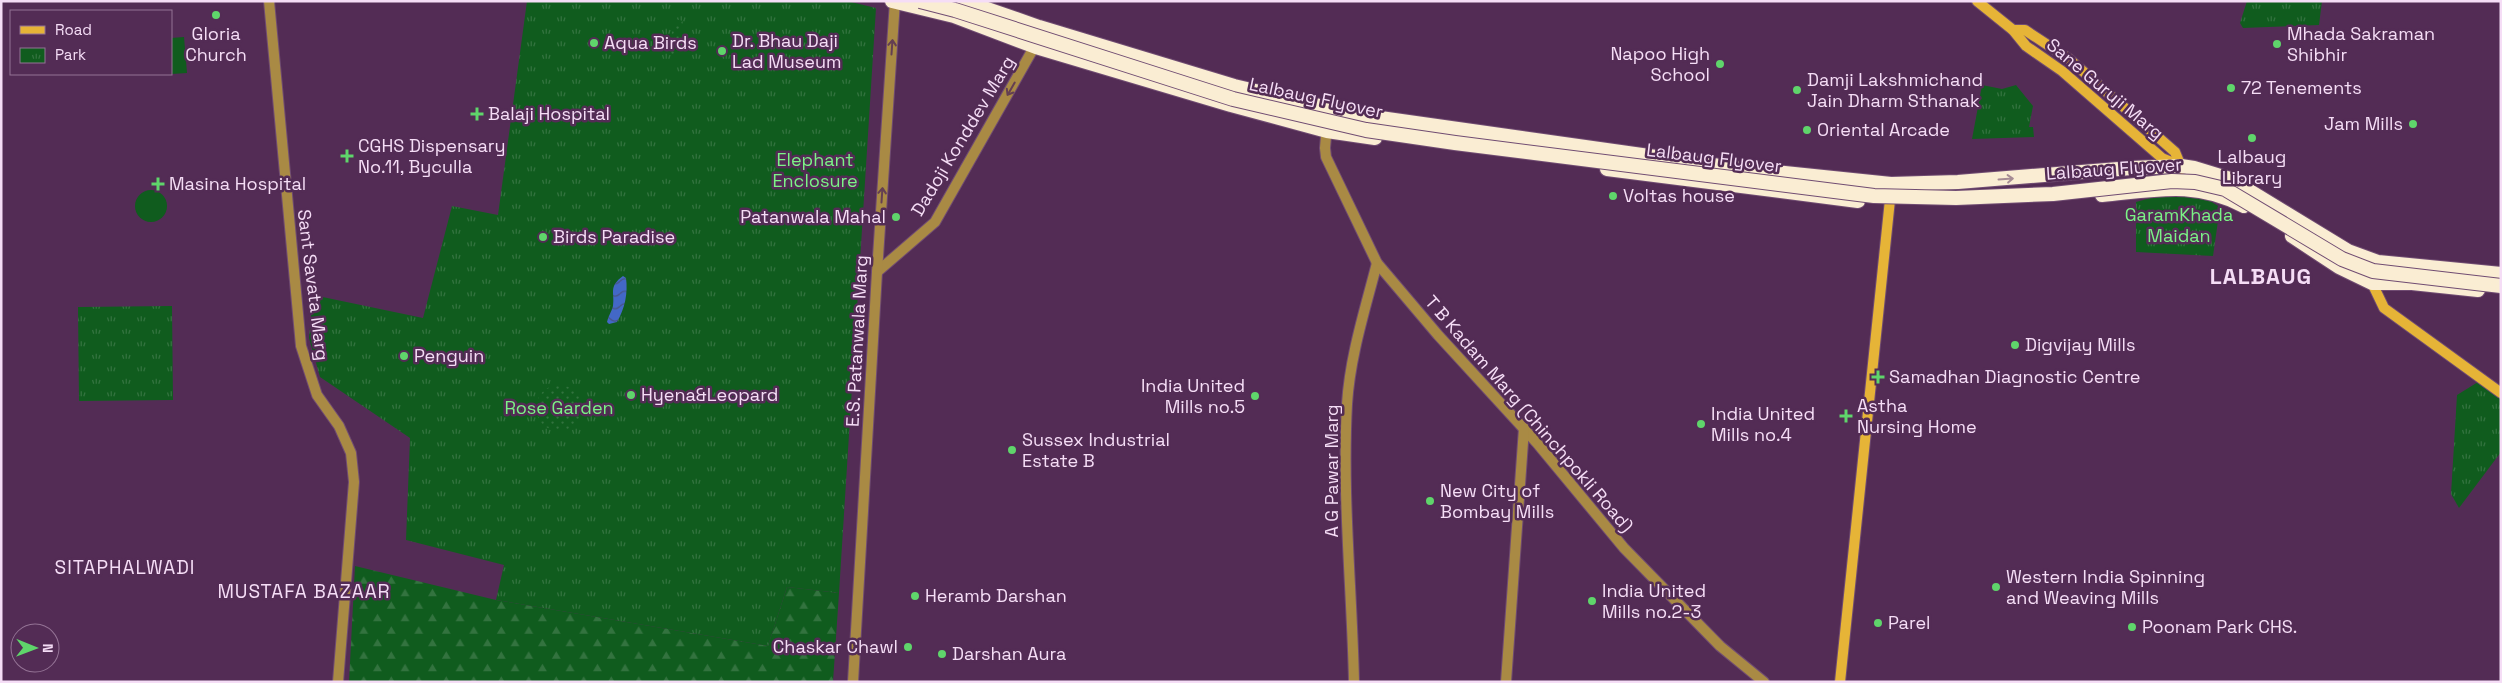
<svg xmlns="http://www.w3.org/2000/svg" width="2502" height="683" viewBox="0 0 2502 683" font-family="'Space Grotesk',sans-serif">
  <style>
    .grass { fill: #105c1e }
    .forest { fill: url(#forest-firs) }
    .park { fill: url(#park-tufts) }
    .garden { fill: url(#garden-dots) }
    .water { fill: url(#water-waves) }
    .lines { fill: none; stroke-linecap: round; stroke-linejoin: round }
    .tertiary-casing { stroke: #704c72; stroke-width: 12 }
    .secondary-casing { stroke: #704c72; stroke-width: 12 }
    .trunk-casing { stroke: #704c72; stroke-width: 16 }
    .tertiary { stroke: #a98a44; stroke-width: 10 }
    .secondary { stroke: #e6b437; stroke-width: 10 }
    .trunk { stroke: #faedd3; stroke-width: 14 }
    .trunk-bridge-casing { stroke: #704c72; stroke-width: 16; stroke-linecap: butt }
    .trunk-bridge { stroke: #faedd3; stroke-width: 14 }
    .oneway { stroke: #643f52 }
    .oneway2 { stroke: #a68c94 }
    .poi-dot { fill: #5fd56b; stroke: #532c55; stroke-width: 2 }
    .labels { text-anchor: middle; stroke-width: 5; stroke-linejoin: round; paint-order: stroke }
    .poi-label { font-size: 18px; fill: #f5ddf6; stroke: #532c55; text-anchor: start }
    .street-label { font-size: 18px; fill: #f5ddf6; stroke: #532c55 }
    .park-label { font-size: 18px; fill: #7bf486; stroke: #532c55 }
    .neighbourhood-label { font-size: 19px; letter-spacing: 1px; fill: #f5ddf6; stroke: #532c55 }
    .district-label { font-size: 22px; font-weight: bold; letter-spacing: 1px; fill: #f5ddf6; stroke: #532c55 }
  </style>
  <defs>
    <pattern id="forest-firs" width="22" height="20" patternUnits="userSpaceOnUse" patternTransform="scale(1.25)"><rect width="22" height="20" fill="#105c1e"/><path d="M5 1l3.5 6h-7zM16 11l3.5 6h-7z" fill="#33733f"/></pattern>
    <pattern id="park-tufts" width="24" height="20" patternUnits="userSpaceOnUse" patternTransform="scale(1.25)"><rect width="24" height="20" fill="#105c1e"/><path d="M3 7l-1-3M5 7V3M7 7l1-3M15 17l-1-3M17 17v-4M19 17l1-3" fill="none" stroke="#33733f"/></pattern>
    <pattern id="garden-dots" width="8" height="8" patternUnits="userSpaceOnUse" patternTransform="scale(1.25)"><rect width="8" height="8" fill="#105c1e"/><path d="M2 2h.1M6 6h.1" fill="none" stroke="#33733f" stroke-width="1.8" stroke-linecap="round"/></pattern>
    <pattern id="water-waves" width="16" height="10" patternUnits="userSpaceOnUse" patternTransform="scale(1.25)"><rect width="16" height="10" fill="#4368c7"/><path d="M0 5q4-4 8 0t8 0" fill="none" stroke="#465588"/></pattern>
  </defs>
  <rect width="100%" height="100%" fill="#532c55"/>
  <g class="grass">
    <polygon points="184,37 187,73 156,75 171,74 171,38"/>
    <circle cx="151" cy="206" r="16"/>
  </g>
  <polygon class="forest" points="355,566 496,600 768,646 787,587 839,593 833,682 349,682"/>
  <g class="park">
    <polygon points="527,1 847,1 876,8 839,593 787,587 768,646 496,600 504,565 406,540 410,438 320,377 309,338 313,295 423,318 452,206 498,215"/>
    <polygon points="2247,1 2322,1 2319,25 2243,28 2240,23"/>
    <polygon points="1982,85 2002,89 2016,85 2033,106 2029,127 2033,127 2034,137 1972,139"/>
    <polygon points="2158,196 2203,197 2220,207 2213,256 2136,252 2136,202"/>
    <polygon points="172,306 173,400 79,401 78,307"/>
    <polygon points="2478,382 2501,399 2501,452 2459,508 2451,494 2457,395"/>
  </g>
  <g class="garden">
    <polygon points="675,19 683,21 675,56 667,54"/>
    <circle cx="559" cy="408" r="23"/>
  </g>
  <path class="water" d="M623 276 626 278C628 293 625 308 617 322L609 324 607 322C608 316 612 311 613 306 615 292 608 287 623 276Z"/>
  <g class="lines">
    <defs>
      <g id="tertiary">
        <polyline points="269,1 301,346 317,395 339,426 351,453 354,482 338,682"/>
        <polyline points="1327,125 1325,148 1326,157 1377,263 1438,335 1537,443 1624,548 1720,646 1764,682"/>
        <polyline points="877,272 935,222 1037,42"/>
        <polyline points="853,682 877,272 895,1"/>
        <path d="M1354 682C1352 589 1342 497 1347 404 1350 356 1365 310 1377 263"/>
        <polyline points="1506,682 1524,428"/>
      </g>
      <g id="secondary">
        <polyline points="1977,1 2013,30 2026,46 2062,71 2162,158 2179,165"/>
        <polyline points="2013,30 2025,30 2069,59 2175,152 2182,169"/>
        <polyline points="2372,283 2384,308 2501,393"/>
        <polyline points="1840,682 1891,190"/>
      </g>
      <g id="trunk">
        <polyline points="892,1 954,16 1036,47 1231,105 1327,131 1375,138"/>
        <polyline points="964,1 1039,27 1234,86 1297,101 1366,116 1727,167 1891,184 1958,182 2131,168 2181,166 2194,168 2230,179 2348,251 2378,262 2501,274"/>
        <polyline points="1607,169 1858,201"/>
        <path d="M2102 195C2155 190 2195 180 2244 206"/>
        <polyline points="2292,236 2339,267 2372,283 2412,283 2478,290"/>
      </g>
    </defs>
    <use href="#tertiary" class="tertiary-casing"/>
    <use href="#secondary" class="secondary-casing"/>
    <use href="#trunk" class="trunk-casing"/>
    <use href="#tertiary" class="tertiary"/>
    <use href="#secondary" class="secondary"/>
    <use href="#trunk" class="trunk"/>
    <defs>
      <polyline id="trunk-bridge" points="920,1 955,10 1233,99 1366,130 1455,143 1874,196 1956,198 2053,194 2172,181 2195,182 2225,189 2342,259 2373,271 2501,286"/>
    </defs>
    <use href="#trunk-bridge" class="trunk-bridge-casing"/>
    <use href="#trunk-bridge" class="trunk-bridge"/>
  </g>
  <defs><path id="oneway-shaft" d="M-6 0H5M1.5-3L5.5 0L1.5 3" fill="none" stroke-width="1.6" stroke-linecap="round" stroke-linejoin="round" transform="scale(1.25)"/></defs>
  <g class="oneway">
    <use href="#oneway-shaft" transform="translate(892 47) rotate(-86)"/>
    <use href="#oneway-shaft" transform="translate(1011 89) rotate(120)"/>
    <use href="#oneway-shaft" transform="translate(882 195) rotate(-86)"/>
  </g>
  <use class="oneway2" href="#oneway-shaft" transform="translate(2006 179) rotate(-4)"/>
  <g class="poi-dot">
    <circle cx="216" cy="15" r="5"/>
    <circle cx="594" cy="43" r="5"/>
    <circle cx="2277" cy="44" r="5"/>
    <circle cx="722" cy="51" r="5"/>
    <circle cx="1720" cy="64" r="5"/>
    <circle cx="2231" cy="88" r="5"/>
    <circle cx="1797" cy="90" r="5"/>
    <path d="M474.5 106.5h5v5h5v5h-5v5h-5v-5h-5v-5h5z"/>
    <circle cx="2413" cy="124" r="5"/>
    <circle cx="1807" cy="130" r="5"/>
    <circle cx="2252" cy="138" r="5"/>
    <path d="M344.5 148.5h5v5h5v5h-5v5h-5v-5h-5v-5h5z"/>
    <path d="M155.5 176.5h5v5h5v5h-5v5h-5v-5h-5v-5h5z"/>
    <circle cx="1613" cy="196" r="5"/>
    <circle cx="896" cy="217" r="5"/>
    <circle cx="543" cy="237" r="5"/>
    <circle cx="2015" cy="345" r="5"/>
    <circle cx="404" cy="356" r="5"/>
    <path d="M1875.5 369.5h5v5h5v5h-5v5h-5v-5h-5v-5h5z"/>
    <circle cx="631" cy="395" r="5"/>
    <circle cx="1255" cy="396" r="5"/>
    <path d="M1843.5 408.5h5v5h5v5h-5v5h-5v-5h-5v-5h5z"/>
    <circle cx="1701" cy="424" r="5"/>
    <circle cx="1012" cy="450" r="5"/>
    <circle cx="1430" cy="501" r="5"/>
    <circle cx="1996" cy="587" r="5"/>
    <circle cx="915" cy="596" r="5"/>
    <circle cx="1592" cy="601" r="5"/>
    <circle cx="1878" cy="623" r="5"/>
    <circle cx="2132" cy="627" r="5"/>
    <circle cx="908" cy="647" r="5"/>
    <circle cx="942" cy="654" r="5"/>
  </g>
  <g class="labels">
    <g class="poi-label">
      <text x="216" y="40" text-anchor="middle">Gloria<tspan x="216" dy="21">Church</tspan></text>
      <text x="2287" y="40">Mhada Sakraman<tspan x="2287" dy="21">Shibhir</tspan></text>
      <text x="732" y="47">Dr. Bhau Daji<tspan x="732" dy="21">Lad Museum</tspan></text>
      <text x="604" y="49">Aqua Birds</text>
      <text x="1710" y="60" text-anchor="end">Napoo High<tspan x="1710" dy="21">School</tspan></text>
      <text x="1807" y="86">Damji Lakshmichand<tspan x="1807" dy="21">Jain Dharm Sthanak</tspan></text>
      <text x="2241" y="94">72 Tenements</text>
      <text x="488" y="120">Balaji Hospital</text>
      <text x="2403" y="130" text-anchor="end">Jam Mills</text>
      <text x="1817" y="136">Oriental Arcade</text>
      <text x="358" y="152">CGHS Dispensary<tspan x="358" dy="21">No.11, Byculla</tspan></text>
      <text x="2252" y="163" text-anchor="middle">Lalbaug<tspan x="2252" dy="21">Library</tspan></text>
      <text x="169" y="190">Masina Hospital</text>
      <text x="1623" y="202">Voltas house</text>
      <text x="886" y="223" text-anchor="end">Patanwala Mahal</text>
      <text x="553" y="243">Birds Paradise</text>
      <text x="2025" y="351">Digvijay Mills</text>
      <text x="414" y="362">Penguin</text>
      <text x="1889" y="383">Samadhan Diagnostic Centre</text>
      <text x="1245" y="392" text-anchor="end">India United<tspan x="1245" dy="21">Mills no.5</tspan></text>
      <text x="641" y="401">Hyena&amp;Leopard</text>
      <text x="1857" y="412">Astha<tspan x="1857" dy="21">Nursing Home</tspan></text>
      <text x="1711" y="420">India United<tspan x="1711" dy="21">Mills no.4</tspan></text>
      <text x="1022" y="446">Sussex Industrial<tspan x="1022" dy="21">Estate B</tspan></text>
      <text x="1440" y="497">New City of<tspan x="1440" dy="21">Bombay Mills</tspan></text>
      <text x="2006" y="583">Western India Spinning<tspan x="2006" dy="21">and Weaving Mills</tspan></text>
      <text x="1602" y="597">India United<tspan x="1602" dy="21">Mills no.2-3</tspan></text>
      <text x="925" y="602">Heramb Darshan</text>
      <text x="1888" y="629">Parel</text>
      <text x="2142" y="633">Poonam Park CHS.</text>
      <text x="898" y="653" text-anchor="end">Chaskar Chawl</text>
      <text x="952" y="660">Darshan Aura</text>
    </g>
    <g class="street-label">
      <text transform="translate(2105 89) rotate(40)" y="6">Sane Guruji Marg</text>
      <text transform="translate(1316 98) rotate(12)" y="6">Lalbaug Flyover</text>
      <text transform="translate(963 136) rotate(-59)" y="6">Dadoji Konddev Marg</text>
      <text transform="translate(1714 158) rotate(7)" y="6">Lalbaug Flyover</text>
      <text transform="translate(2114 169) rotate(-4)" y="6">Lalbaug Flyover</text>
      <text transform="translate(313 285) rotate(83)" y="6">Sant Savata Marg</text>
      <text transform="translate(857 341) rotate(-87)" y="6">E.S. Patanwala Marg</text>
      <text transform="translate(1529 414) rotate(49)" y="6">T B Kadam Marg (Chinchpokli Road)</text>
      <text transform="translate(1332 471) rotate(-90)" y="6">A G Pawar Marg</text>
    </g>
    <g class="park-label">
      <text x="815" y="166">Elephant<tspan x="815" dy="21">Enclosure</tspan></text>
      <text x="2179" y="221">GaramKhada<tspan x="2179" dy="21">Maidan</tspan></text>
      <text x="559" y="414">Rose Garden</text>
    </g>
    <g class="neighbourhood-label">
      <text x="125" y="574">SITAPHALWADI</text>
      <text x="304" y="598">MUSTAFA BAZAAR</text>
    </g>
    <g class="district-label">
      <text x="2261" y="284">LALBAUG</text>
    </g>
  </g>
  <rect width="2502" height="683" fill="none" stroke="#f5ddf6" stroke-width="5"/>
  <rect x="10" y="10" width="162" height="65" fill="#532c55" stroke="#947395"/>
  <rect x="20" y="26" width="25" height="8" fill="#e6b437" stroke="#947395"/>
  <text x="55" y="35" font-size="15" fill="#f5ddf6">Road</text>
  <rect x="20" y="48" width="25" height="15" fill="url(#park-tufts)" stroke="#947395"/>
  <text x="55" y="60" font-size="15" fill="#f5ddf6">Park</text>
  <g transform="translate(35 648) rotate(91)"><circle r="24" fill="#532c55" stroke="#947395"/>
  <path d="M0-4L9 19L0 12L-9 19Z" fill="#5fd56b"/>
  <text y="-8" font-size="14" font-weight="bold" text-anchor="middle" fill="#f5ddf6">N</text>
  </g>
</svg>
